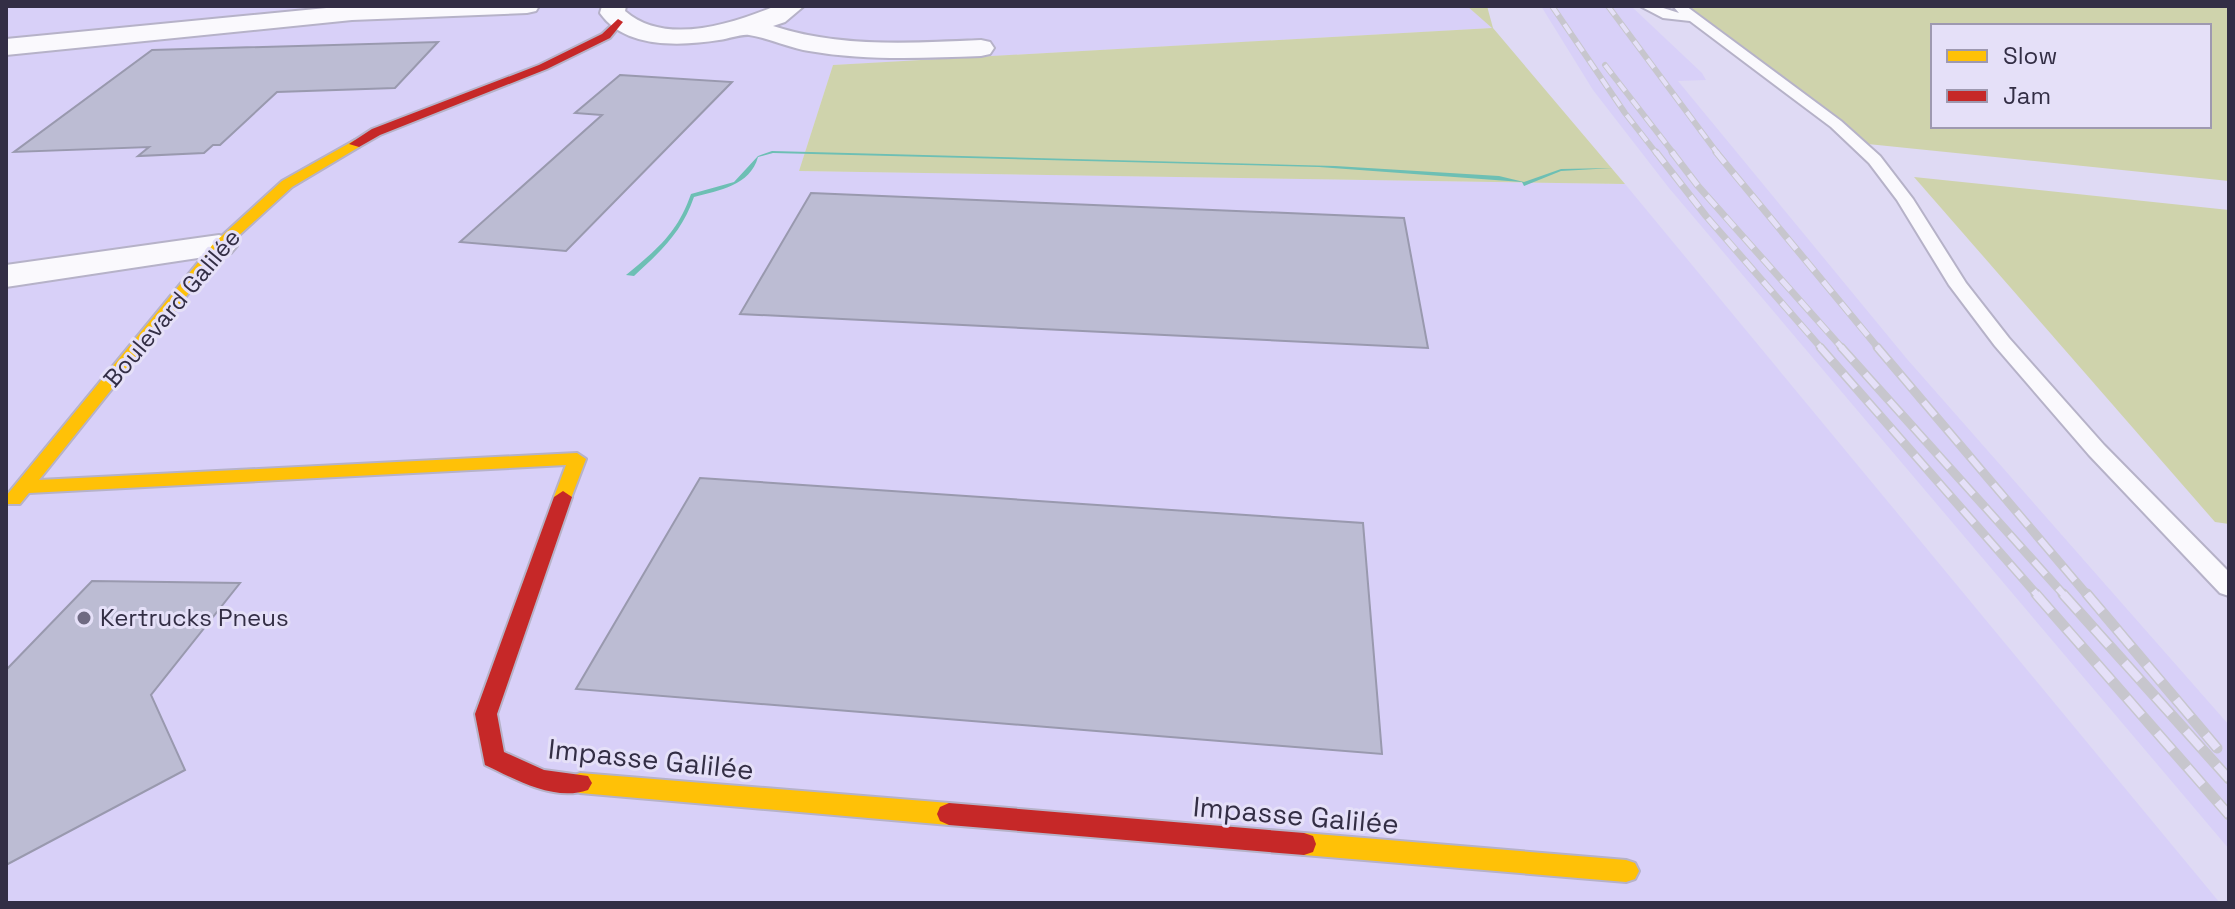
<svg xmlns="http://www.w3.org/2000/svg" width="2235" height="909" viewBox="0 0 2235 909" font-family="'Space Grotesk',sans-serif">
  <style>
    .built { fill: #d8d0f8 }
    .green { fill: #cfd3ac; fill-rule: evenodd }
    .water { fill: #6dbfb4 }
    .building { fill: #bcbcd3; stroke: #9999ae; stroke-width: 2 }
    .lines { fill: none; stroke-linecap: round; stroke-linejoin: round }
    .lane-casing { stroke: #b6b2c8; stroke-width: 4 }
    .street-casing { stroke: #b6b2c8; stroke-width: 4 }
    .slow-casing { stroke: #b6b2c8; stroke-width: 4 }
    .jam-casing { stroke: #b6b2c8; stroke-width: 4 }
    .lane { fill: #faf9fd; fill-rule: evenodd }
    .street { fill: #faf9fd; fill-rule: evenodd }
    .slow { fill: #ffc107; fill-rule: evenodd }
    .jam { fill: #c62828; fill-rule: evenodd }
    .rail-far3-casing { stroke: #c7c6cd; stroke-width: 6 }
    .rail-far2-casing { stroke: #c7c6cd; stroke-width: 7 }
    .rail-far1-casing { stroke: #c7c6cd; stroke-width: 9 }
    .rail-casing { stroke: #c7c6cd; stroke-width: 11 }
    .rail-far3 { stroke: #e5e0f8; stroke-width: 4; stroke-dasharray: 11; stroke-linecap: butt }
    .rail-far2 { stroke: #e5e0f8; stroke-width: 5; stroke-dasharray: 14; stroke-linecap: butt }
    .rail-far1 { stroke: #e5e0f8; stroke-width: 6; stroke-dasharray: 18; stroke-linecap: butt }
    .rail { stroke: #e5e0f8; stroke-width: 8; stroke-dasharray: 23; stroke-linecap: butt }
    .poi-dot { fill: #6f6a82; stroke: #e5e0f8; stroke-width: 3 }
    .labels { text-anchor: middle; stroke-width: 6; stroke-linejoin: round; paint-order: stroke }
    .street-label { font-size: 24px; fill: #332e45; stroke: #e5e0f8 }
    .poi-label { font-size: 24px; fill: #332e45; stroke: #e5e0f8; text-anchor: start }
    .near-street-label { font-size: 28px; fill: #332e45; stroke: #e5e0f8 }
  </style>
  <rect width="100%" height="100%" fill="#dfdaf4"/>
  <g class="built">
    <polygon points="6,6 1467,6 1493,28 833,65 799,171 1625,184 2220,903 6,903"/>
    <polygon points="1541,6 1631,6 1702,73 1706,80 1678,81 1907,359 2229,725 2229,849 1669,188 1593,90"/>
  </g>
  <g class="green">
    <polygon points="1467,6 1487,6 1493,28 1625,184 799,171 833,65 1492,28"/>
    <path d="M1688 6H2229V181L1858 143ZM1933 26H2209V126H1933Z"/>
    <polygon points="1914,177 2229,210 2229,524 2215,522"/>
  </g>
  <path class="water" d="M772 151 1335 166 1499 176 1524 182 1561 169 1613 168 1561 171 1524 186 1522 182 1319 167 773 153 758 157C750 186 719 190 694 197 682 232 661 251 634 276L626 275C657 249 677 234 691 194L734 182 758 156Z"/>
  <g class="building">
    <polygon points="438,42 395,88 277,92 220,145 213,145 204,153 138,156 149,147 14,152 152,50"/>
    <polygon points="620,75 732,82 566,251 460,242 602,115 575,113"/>
    <polygon points="811,193 1404,218 1428,348 740,314"/>
    <polygon points="700,478 1363,523 1382,754 576,689"/>
    <polygon points="92,581 240,583 151,695 185,770 6,865 6,670"/>
  </g>
  <g class="lines">
    <defs>
      <polygon id="lane" points="1640,6 1657,6 1679,13 1673,6 1686,6 1841,121 1880,156 1913,199 1966,283 2009,338 2104,445 2229,572 2229,596 2220,593 2089,455 1995,346 1949,285 1897,200 1869,163 1831,127 1690,21 1663,18"/>
      <g id="street">
        <polygon points="347,6 539,6 536,11 527,13 352,20 6,55 6,39"/>
        <path d="M602 6H626L625 11C665 46 731 24 773 7 782 4 795 6 804 6L785 22 773 26C840 48 912 43 981 40L990 42 994 48 990 54 981 56C924 58 866 61 809 51 789 48 769 38 749 35 740 34 729 39 719 40 681 46 625 49 600 13Z"/>
        <polygon points="219,235 231,239 237,246 231,253 6,287 6,265"/>
      </g>
      <g id="slow">
        <polygon points="355,140 361,144 359,147 292,187 224,249 39,480 577,453 586,459 570,501 556,501 554,497 566,465 29,493 20,504 6,504 6,496 214,243 282,181"/>
        <polygon points="580,773 949,803 958,807 961,814 958,821 949,825 580,793 572,790 568,783 572,776"/>
        <polygon points="1304,833 1626,860 1635,863 1639,871 1635,879 1626,882 1304,855 1295,852 1292,844 1295,836"/>
      </g>
      <g id="jam">
        <polygon points="618,19 623,22 610,38 547,69 380,135 359,147 349,144 372,129 539,65 602,34"/>
        <path d="M563 491 572 497 497 714 504 752 544 770 588 776 592 783 588 790C554 802 515 779 485 765L475 714 554 497Z"/>
        <polygon points="949,803 1304,833 1313,836 1316,844 1313,852 1304,855 949,825 940,821 937,814 940,807"/>
      </g>
    </defs>
    <use href="#lane" class="lane-casing"/>
    <use href="#street" class="street-casing"/>
    <use href="#slow" class="slow-casing"/>
    <use href="#jam" class="jam-casing"/>
    <use href="#lane" class="lane"/>
    <use href="#street" class="street"/>
    <use href="#slow" class="slow"/>
    <use href="#jam" class="jam"/>
    <defs>
      <g id="rail-far3">
        <polyline points="1552,6 1625,113 1657,154"/>
        <polyline points="1608,6 1718,154"/>
        <polyline points="1605,65 1674,154"/>
      </g>
      <g id="rail-far2">
        <polyline points="1656,152 1706,216 1822,349"/>
        <polyline points="1672,152 1698,186 1843,349"/>
        <polyline points="1716,152 1879,349"/>
      </g>
      <g id="rail-far1">
        <polyline points="1820,347 2038,596"/>
        <polyline points="1841,347 2065,596"/>
        <polyline points="1877,347 2088,596"/>
      </g>
      <g id="rail">
        <polyline points="2036,594 2229,815"/>
        <polyline points="2063,594 2229,779"/>
        <polyline points="2087,594 2217,748"/>
      </g>
    </defs>
    <use href="#rail-far3" class="rail-far3-casing"/>
    <use href="#rail-far2" class="rail-far2-casing"/>
    <use href="#rail-far1" class="rail-far1-casing"/>
    <use href="#rail" class="rail-casing"/>
    <use href="#rail-far3" class="rail-far3"/>
    <use href="#rail-far2" class="rail-far2"/>
    <use href="#rail-far1" class="rail-far1"/>
    <use href="#rail" class="rail"/>
  </g>
  <circle class="poi-dot" cx="84" cy="618" r="8"/>
  <g class="labels">
    <g class="street-label">
      <text transform="translate(172 308) rotate(-50)" y="8">Boulevard Galilée</text>
    </g>
    <g class="poi-label">
      <text x="100" y="626">Kertrucks Pneus</text>
    </g>
    <g class="near-street-label">
      <text transform="translate(651 759) rotate(6)" y="10">Impasse Galilée</text>
      <text transform="translate(1296 815) rotate(5)" y="10">Impasse Galilée</text>
    </g>
  </g>
  <rect width="2235" height="909" fill="none" stroke="#332e45" stroke-width="16"/>
  <rect x="1931" y="24" width="280" height="104" fill="#e5e0f8" stroke="#9e99b0" stroke-width="2"/>
  <rect x="1947" y="50" width="40" height="12" fill="#ffc107" stroke="#9e99b0" stroke-width="2"/>
  <text x="2003" y="64" font-size="24" fill="#332e45">Slow</text>
  <rect x="1947" y="90" width="40" height="12" fill="#c62828" stroke="#9e99b0" stroke-width="2"/>
  <text x="2003" y="104" font-size="24" fill="#332e45">Jam</text>
</svg>
